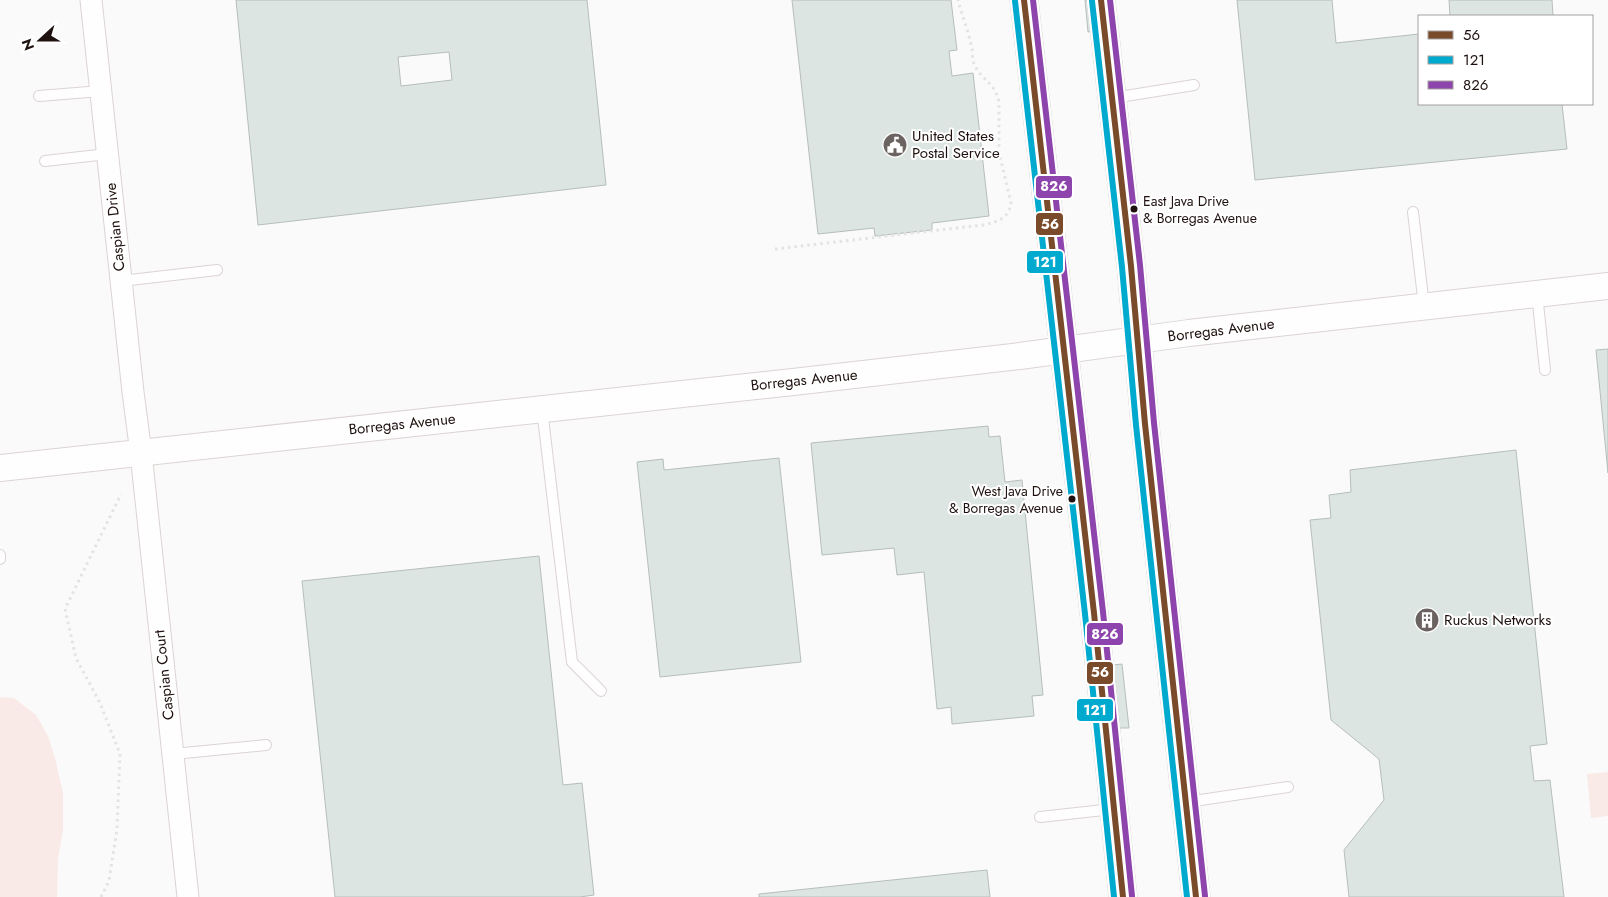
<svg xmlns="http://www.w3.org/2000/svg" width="1608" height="897" viewBox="0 0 1608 897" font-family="Jost,sans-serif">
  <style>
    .green { fill: #f9eae7 }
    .building { fill: #dde5e3; stroke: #b6bebc; fill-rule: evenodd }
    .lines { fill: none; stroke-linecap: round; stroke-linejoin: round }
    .service-casing { stroke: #dbd4d2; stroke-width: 12 }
    .minor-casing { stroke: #dbd4d2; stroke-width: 23 }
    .tertiary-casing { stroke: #dbd4d2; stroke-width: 28 }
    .secondary-casing { stroke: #dbd4d2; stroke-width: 29 }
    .path { stroke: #e3e3e3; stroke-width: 3; stroke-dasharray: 2.5 4; stroke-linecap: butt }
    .service { stroke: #fefefe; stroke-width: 10 }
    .minor { stroke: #fefefe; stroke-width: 21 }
    .tertiary { stroke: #fefefe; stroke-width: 26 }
    .secondary { stroke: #fefefe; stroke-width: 28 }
    .bus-1-casing { stroke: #fff; stroke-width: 10 }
    .bus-2-casing { stroke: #fff; stroke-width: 10 }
    .bus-3-casing { stroke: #fff; stroke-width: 10 }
    .bus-1 { stroke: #7a4b2a; stroke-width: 6 }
    .bus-2 { stroke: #00a9ce; stroke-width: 6 }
    .bus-3 { stroke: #8e44ad; stroke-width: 6 }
    .bus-dot { fill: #1e110f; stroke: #fff; stroke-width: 2 }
    .labels { text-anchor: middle; stroke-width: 4; stroke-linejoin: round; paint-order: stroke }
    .bus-label { font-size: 14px; fill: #1e110f; stroke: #fff; text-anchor: start }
    .poi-label { font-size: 15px; fill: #1e110f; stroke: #fff; text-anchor: start }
    .street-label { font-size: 15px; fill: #1e110f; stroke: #fff }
    .line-badge { stroke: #fff; stroke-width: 2 }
    .badge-label { font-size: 14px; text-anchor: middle; font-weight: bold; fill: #fff }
  </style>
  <rect width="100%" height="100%" fill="#fafafa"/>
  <g class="green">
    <polygon points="0,697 14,698 36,715 48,736 55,758 63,793 63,830 58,858 57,897 0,897"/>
    <polygon points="1608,772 1608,816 1591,818 1587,774"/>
  </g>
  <g class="building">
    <path d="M236 0H587L606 185 258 225ZM449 52 452 80 401 86 398 57Z"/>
    <polygon points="792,0 951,0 957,50 949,51 952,76 973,73 989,216 932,223 932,230 875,236 874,228 818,234"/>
    <polygon points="1085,0 1092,0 1096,31 1088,32"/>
    <polygon points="1237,0 1332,0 1336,43 1419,34 1419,104 1562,104 1567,149 1255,180"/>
    <polygon points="1449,0 1552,0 1553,16 1450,16"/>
    <polygon points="1608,349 1608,473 1596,350"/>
    <polygon points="988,426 989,437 1000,436 1005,482 1022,480 1043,695 1032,696 1034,716 952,724 951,707 937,709 924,572 897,575 894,548 822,555 811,443"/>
    <polygon points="1516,450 1547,744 1530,746 1534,781 1550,780 1564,897 1349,897 1344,850 1384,800 1379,759 1331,720 1310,520 1331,518 1329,495 1351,492 1350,470"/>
    <polygon points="779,458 801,662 660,677 637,462 663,459 664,470"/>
    <polygon points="539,556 563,785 582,783 594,895 580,897 335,897 302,581"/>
    <polygon points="1122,664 1129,728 1119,728 1113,665"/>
    <polygon points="987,870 990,897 759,897 759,894"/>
  </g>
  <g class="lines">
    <defs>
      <g id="service">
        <polyline points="39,96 101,91"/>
        <polyline points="1113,98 1194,85"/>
        <polyline points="45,161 107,154"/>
        <polyline points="1413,212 1424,306"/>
        <polyline points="121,281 217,270"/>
        <polyline points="1537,294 1545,370"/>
        <polyline points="542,409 572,662 601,691"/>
        <polyline points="0,555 0,559"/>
        <polyline points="173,754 266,745"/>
        <polyline points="1187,802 1288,787"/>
        <polyline points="1040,817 1113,809"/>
      </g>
      <polyline id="minor" points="91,0 133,392 141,453 188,897"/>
      <polyline id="tertiary" points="0,468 793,382 1020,356 1189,333 1608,286"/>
      <g id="secondary">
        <polyline points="1024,0 1094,613 1123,897"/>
        <polyline points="1101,0 1131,266 1145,424 1196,897"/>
      </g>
    </defs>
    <use href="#service" class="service-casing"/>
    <use href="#minor" class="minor-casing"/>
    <use href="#tertiary" class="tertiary-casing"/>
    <use href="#secondary" class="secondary-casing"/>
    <g class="path">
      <path d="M775 249 983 225C998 222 1009 218 1011 203L999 152V102C995 82 981 80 974 64 972 59 973 54 972 49 969 32 962 16 958 0"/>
      <polyline points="101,897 109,881 117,829 120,754 100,703 76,658 65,609 121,494"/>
    </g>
    <use href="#service" class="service"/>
    <use href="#minor" class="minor"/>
    <use href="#tertiary" class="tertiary"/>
    <use href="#secondary" class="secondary"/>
    <defs>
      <g id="bus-1">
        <polyline points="1024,0 1094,613 1123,897"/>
        <polyline points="1101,0 1131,266 1145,424 1196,897"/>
      </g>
      <g id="bus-2">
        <polyline points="1015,1 1085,614 1114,897"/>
        <polyline points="1092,1 1122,267 1136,425 1187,897"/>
      </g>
      <g id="bus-3">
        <polyline points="1033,0 1103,612 1132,896"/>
        <polyline points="1110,0 1140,265 1154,423 1205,896"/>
      </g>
    </defs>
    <use href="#bus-1" class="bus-1-casing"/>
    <use href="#bus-2" class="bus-2-casing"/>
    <use href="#bus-3" class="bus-3-casing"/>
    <use href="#bus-1" class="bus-1"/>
    <use href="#bus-2" class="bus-2"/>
    <use href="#bus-3" class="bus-3"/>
  </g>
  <defs>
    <symbol id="civic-disc" viewBox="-11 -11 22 22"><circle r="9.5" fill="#6b6361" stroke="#fff"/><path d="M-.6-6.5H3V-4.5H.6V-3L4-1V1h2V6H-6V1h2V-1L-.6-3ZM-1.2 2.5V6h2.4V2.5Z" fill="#fff"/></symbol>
    <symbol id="building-disc" viewBox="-11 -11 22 22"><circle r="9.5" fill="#6b6361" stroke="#fff"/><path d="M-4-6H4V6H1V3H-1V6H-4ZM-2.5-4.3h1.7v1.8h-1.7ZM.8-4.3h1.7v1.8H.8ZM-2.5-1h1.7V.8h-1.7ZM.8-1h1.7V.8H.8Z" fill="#fff"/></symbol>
  </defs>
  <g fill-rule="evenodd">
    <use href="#civic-disc" x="881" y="131" width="28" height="28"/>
    <use href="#building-disc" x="1413" y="606" width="28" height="28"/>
  </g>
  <g class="bus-dot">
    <circle cx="1134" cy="209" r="4.5"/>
    <circle cx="1072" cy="499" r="4.5"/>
  </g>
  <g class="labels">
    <g class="bus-label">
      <text x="1143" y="206">East Java Drive<tspan x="1143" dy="17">&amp; Borregas Avenue</tspan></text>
      <text x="1063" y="496" text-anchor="end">West Java Drive<tspan x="1063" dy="17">&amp; Borregas Avenue</tspan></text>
    </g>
    <g class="poi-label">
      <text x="912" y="141">United States<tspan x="912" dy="17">Postal Service</tspan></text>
      <text x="1444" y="625">Ruckus Networks</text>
    </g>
    <g class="street-label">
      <text transform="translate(115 227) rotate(-96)" y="5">Caspian Drive</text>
      <text transform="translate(1221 330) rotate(-7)" y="5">Borregas Avenue</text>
      <text transform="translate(804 380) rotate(-6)" y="5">Borregas Avenue</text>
      <text transform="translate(402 424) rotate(-6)" y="5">Borregas Avenue</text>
      <text transform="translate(164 675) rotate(-96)" y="5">Caspian Court</text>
    </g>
  </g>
  <g class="line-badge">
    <rect x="1035" y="175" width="38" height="24" rx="5" fill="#8e44ad"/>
    <rect x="1035" y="212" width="29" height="24" rx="5" fill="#7a4b2a"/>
    <rect x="1026" y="250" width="38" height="24" rx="5" fill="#00a9ce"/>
    <rect x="1086" y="622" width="38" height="24" rx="5" fill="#8e44ad"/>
    <rect x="1086" y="661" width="28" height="24" rx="5" fill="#7a4b2a"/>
    <rect x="1076" y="698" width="38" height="24" rx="5" fill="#00a9ce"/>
  </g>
  <g class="badge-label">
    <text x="1054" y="191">826</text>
    <text x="1050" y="229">56</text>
    <text x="1045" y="267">121</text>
    <text x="1105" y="639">826</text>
    <text x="1100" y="677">56</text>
    <text x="1095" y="715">121</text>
  </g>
  <rect x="1418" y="15" width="175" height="90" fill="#ffffff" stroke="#a5a09f"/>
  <rect x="1428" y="31" width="25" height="8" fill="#7a4b2a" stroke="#a5a09f"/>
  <text x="1463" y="40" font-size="15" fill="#1e110f">56</text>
  <rect x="1428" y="56" width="25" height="8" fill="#00a9ce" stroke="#a5a09f"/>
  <text x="1463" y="65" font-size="15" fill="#1e110f">121</text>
  <rect x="1428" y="81" width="25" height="8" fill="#8e44ad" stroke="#a5a09f"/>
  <text x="1463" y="90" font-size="15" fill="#1e110f">826</text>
  <g transform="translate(40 40) rotate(249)" stroke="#ffffff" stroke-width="4" paint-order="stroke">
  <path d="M0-4L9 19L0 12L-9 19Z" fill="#1e110f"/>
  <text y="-8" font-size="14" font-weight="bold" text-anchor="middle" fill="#1e110f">N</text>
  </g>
</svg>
